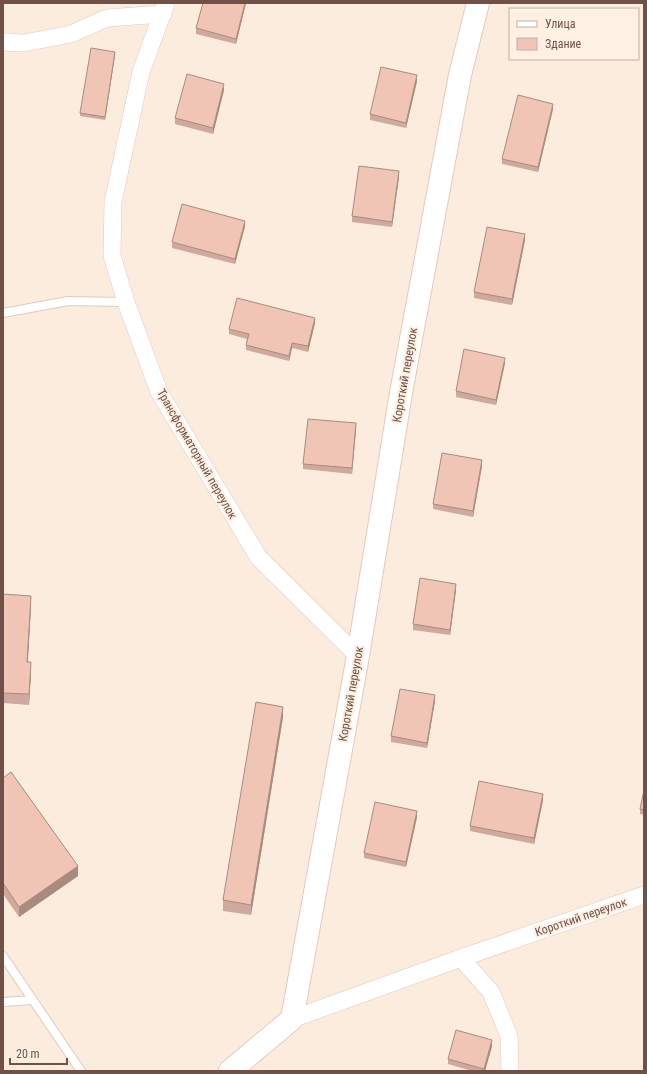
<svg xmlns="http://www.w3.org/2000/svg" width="647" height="1074" viewBox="0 0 647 1074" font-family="'Roboto Condensed',sans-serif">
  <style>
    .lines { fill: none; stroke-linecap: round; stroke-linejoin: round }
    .lane-casing { stroke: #e1c9be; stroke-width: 10 }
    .street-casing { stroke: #e1c9be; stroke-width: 18 }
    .secondary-casing { stroke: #e6c9bb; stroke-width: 24 }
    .lane { stroke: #fff; stroke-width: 8 }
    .street { stroke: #fff; stroke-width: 17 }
    .secondary { stroke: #fff; stroke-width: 22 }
    .wall { fill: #cfa99d }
    .shaded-wall { fill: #a98a7f }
    .building { fill: #f1c5b6; stroke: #a98a7f }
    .labels { text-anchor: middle; stroke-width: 4; stroke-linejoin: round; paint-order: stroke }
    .street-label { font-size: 12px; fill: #715047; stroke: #fff0e4 }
  </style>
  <rect width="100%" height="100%" fill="#fcecde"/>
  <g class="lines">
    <defs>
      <g id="lane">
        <polyline points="3,313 68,301 126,302"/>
        <polyline points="3,956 81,1071"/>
        <polyline points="3,1002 32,1000"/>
      </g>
      <g id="street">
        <polyline points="166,3 141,72 113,202 112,256 126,302 159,392 259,558 358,656"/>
        <polyline points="3,42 24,43 71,34 107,18 163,14"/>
        <polyline points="461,958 491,992 509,1036 510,1071"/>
        <polyline points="292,1019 461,958 644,895"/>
      </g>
      <polyline id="secondary" points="230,1071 292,1019 358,656 401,393 460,75 478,3"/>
    </defs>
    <use href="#lane" class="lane-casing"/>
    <use href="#street" class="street-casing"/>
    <use href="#secondary" class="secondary-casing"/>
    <use href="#lane" class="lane"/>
    <use href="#street" class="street"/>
    <use href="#secondary" class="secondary"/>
  </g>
  <g class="wall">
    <polygon points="203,3 246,3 236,44 196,34 196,28"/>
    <polygon points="115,55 105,120 80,116 80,113"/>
    <polygon points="417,81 406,128 370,120 370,114"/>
    <polygon points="224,90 213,134 175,124 175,118"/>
    <polygon points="553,109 538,172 502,164 502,159"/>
    <polygon points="399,177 392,227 352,222 352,216"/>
    <polygon points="245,226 235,264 172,248 172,242"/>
    <polygon points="525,240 512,305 474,298 474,292"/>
    <polygon points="315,323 308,352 292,348 289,361 246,350 246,345 247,339 229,334 229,329"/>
    <polygon points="505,363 496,405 456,397 456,391"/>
    <polygon points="356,429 352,474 303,469 303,464"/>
    <polygon points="482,466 473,517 433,509 433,504"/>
    <polygon points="456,590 450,635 413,630 413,624"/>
    <polygon points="3,594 31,606 28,662 31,672 29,705 3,703"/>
    <polygon points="435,701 427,748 391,742 391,736"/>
    <polygon points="283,717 251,915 223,911 223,900"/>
    <polygon points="3,778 78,876 19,917 3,894"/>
    <polygon points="644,790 644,815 640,814 640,809"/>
    <polygon points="543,800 534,844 470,831 470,826"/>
    <polygon points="417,817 406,867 364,858 364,853"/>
    <polygon points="492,1046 485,1071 472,1071 448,1064 448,1059"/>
  </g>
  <g class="shaded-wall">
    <polygon points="245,3 246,3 236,44 236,39"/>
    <polygon points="115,52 115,55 105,120 105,117"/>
    <polygon points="417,75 417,81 406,128 406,123"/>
    <polygon points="224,84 224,90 213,134 213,128"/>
    <polygon points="553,104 553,109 538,172 538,167"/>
    <polygon points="399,171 399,177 392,227 392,222"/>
    <polygon points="245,221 245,226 235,264 235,259"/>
    <polygon points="525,234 525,240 512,305 512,299"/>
    <polygon points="315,318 315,323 308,352 308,346"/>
    <polygon points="292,343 292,348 289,361 289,356"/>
    <polygon points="505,358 505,363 496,405 496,400"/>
    <polygon points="356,423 356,429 352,474 352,468"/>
    <polygon points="482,460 482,466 473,517 473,511"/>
    <polygon points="456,584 456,590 450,635 450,630"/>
    <polygon points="31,596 31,606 27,672 27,662"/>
    <polygon points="31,662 31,672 29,705 29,694"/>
    <polygon points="435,695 435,701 427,748 427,743"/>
    <polygon points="283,707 283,717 251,915 251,905"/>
    <polygon points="543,794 543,800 534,844 534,838"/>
    <polygon points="417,811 417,817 406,867 406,862"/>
    <polygon points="78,866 78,876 19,917 19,907"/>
    <polygon points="492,1040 492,1046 485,1071 484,1071 484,1069"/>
  </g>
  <g class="building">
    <polygon points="203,3 245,3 236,39 196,28"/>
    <polygon points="91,48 115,52 105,117 80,113"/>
    <polygon points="381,67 417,75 406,123 370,114"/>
    <polygon points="187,74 224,84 213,128 175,118"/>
    <polygon points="518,95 553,104 538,167 502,159"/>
    <polygon points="359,166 399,171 392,222 352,216"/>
    <polygon points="182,204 245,221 235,259 172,242"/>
    <polygon points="487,227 525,234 512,299 474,292"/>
    <polygon points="237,298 315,318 308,346 292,343 289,356 246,345 249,334 229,329"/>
    <polygon points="464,349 505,358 496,400 456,391"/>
    <polygon points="308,419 356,423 352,468 303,464"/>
    <polygon points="442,453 482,460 473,511 433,504"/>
    <polygon points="420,578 456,584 450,630 413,624"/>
    <polygon points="3,594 31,596 27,662 31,662 29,694 3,693"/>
    <polygon points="400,689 435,695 427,743 391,736"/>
    <polygon points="256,702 283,707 251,905 223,900"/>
    <polygon points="11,772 78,866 19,907 3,883 3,778"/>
    <polygon points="479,781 543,794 534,838 470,826"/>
    <polygon points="644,790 644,810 640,809"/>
    <polygon points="375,802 417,811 406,862 364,853"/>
    <polygon points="456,1030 492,1040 484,1069 448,1059"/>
  </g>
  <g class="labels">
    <g class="street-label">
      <text transform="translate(405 375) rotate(-80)" y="4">Короткий переулок</text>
      <text transform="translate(197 454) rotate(60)" y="4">Трансформаторный переулок</text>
      <text transform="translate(351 694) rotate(-80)" y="4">Короткий переулок</text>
      <text transform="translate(581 917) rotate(-19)" y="4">Короткий переулок</text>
    </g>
  </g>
  <rect width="647" height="1074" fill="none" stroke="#715047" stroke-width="8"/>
  <rect x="509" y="8" width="130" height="52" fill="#fff0e4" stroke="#c6b0a5"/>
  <rect x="517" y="21" width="20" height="6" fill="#ffffff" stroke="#c6b0a5"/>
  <text x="545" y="28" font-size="12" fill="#715047">Улица</text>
  <rect x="517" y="38" width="20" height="12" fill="#f1c5b6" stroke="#c6b0a5"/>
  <text x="545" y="48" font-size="12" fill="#715047">Здание</text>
  <path d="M10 1058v6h57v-6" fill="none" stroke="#715047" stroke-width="2"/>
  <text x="16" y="1058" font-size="12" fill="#715047" stroke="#fff0e4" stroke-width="3" paint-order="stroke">20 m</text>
</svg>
